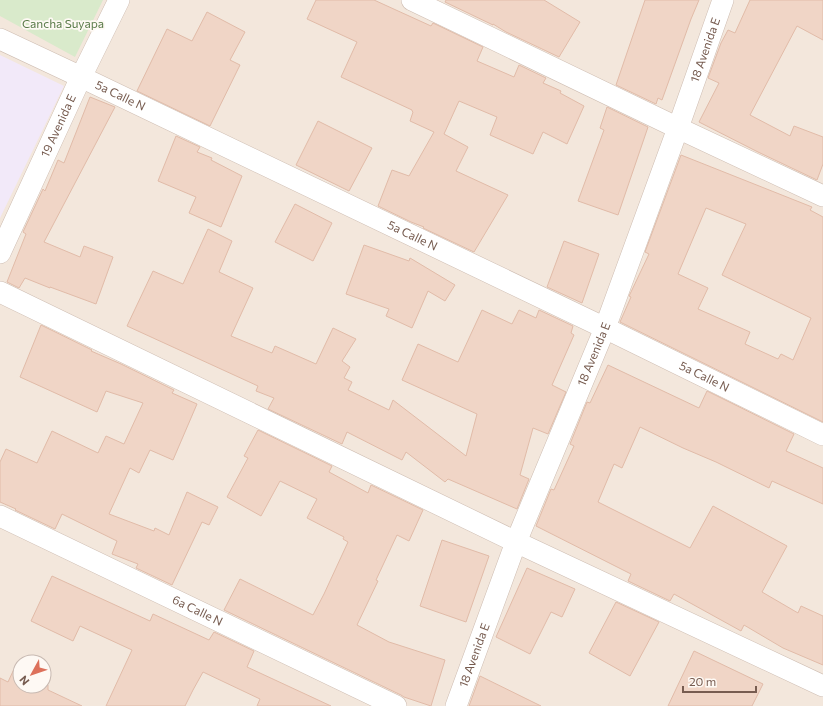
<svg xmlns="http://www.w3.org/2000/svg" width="823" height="706" viewBox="0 0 823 706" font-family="Commissioner,sans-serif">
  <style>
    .residential { fill: #f3e7dc; fill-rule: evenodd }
    .education { fill: #f2e9f9 }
    .green { fill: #d9eacb }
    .building { fill: #f0d5c6; stroke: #e1bba8; fill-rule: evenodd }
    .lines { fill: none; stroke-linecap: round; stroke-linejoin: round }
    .street-casing { stroke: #cebdb2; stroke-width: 22 }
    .street { stroke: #fff; stroke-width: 21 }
    .labels { text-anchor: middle; stroke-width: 3.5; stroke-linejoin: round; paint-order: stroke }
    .park-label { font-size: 12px; fill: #5a7b49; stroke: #fef9f4 }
    .street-label { font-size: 12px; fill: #775c50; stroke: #fef9f4 }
  </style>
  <rect width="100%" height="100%" fill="#fcf5ed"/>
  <path class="residential" d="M0 0H823V706H0ZM20 662H44V686H20Z"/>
  <polygon class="education" points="0,55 64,86 0,218"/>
  <polygon class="green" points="0,0 103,0 75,57 0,16"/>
  <g class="building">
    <polygon points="316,0 374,0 431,26 433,23 483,47 477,61 514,77 519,65 546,78 543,83 561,91 560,93 584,106 567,144 543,132 533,154 490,135 497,117 459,101 444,134 468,147 456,171 508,195 474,252 423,228 424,227 411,222 378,206 392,170 409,176 434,132 410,121 413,112 412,111 412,110 341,77 357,42 307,19"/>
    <polygon points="446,0 544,0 580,22 559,57 506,32 493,24 493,25 445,2"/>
    <polygon points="645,0 699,0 691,19 662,100 658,98 656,104 616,85"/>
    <polygon points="750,0 823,0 823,40 797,26 750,115 790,136 794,126 823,137 823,164 817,180 758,152 699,122 719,83 708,78 721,43 728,30 735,33"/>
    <polygon points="207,12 245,32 230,60 240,65 210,126 137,91 167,29 192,41"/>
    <polygon points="90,97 115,107 44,242 80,257 84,246 113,257 96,304 50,287 50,288 25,278 19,288 7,282 26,234 23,232 43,189 45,191 58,160 64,163"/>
    <polygon points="607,107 648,127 618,215 578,201 604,130 600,128"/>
    <polygon points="318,121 372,148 349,191 296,165"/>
    <polygon points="176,136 200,147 197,152 212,158 211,160 242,176 221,227 189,213 196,197 158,181"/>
    <path d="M681 155 812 207 810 210 823 217V422L620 322 631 297 629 296 631 292 649 254 645 252ZM706 208 746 224 722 275 811 318 793 360 781 354 778 359 745 344 750 332 698 309 708 288 678 274Z"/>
    <polygon points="295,204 332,223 313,261 275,242"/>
    <polygon points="208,229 232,241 219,272 253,288 231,336 272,353 275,346 316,364 333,328 356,339 342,361 350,367 344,378 352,382 348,390 389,410 393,400 466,456 477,414 402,380 418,344 458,362 482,310 512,324 519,310 536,318 539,310 573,326 571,333 574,335 552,385 566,392 548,434 533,428 520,475 529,479 517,509 448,479 445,482 406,452 402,460 347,432 342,444 268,409 274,398 256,391 258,386 127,326 153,271 183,284"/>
    <polygon points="564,241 599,254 582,303 547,287"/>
    <polygon points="364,245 409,261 410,258 455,285 445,301 428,291 412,328 386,316 389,309 346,294"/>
    <polygon points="41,325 92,350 91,351 121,364 174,390 172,393 197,404 173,460 150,450 139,473 130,468 109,514 154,531 155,528 169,535 187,492 218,507 209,525 202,522 172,585 136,568 138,564 112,554 117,541 62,514 55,529 15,510 16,509 0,502 0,462 6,449 37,463 52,431 98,453 106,436 124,444 143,403 106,391 97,412 20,377"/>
    <polygon points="608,365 699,408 707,391 794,434 786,451 823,468 823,504 772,481 769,488 716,462 683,448 640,427 622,468 614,464 598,502 690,548 713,506 787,546 762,592 798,613 801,606 823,616 823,665 783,648 744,625 741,631 674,594 670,601 628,581 631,574 536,526 551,489 554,490 574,446 570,444 587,402 590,403"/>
    <polygon points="258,430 332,466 329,472 368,493 371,485 423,510 409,541 397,535 376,580 378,581 357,625 389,642 445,660 431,706 404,697 401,695 224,610 240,579 313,615 324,594 348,542 343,539 344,537 307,518 317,499 280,481 261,516 227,497 248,458 244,456"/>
    <polygon points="442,540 489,556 466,622 420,606"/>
    <polygon points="527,568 575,589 562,617 551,612 530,654 496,637"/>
    <polygon points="52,576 150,621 153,614 209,640 214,632 254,651 247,667 331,706 257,706 260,699 203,672 193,690 185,706 106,706 132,650 80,626 73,641 31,621"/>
    <polygon points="616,602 659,622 630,676 589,653"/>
    <polygon points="694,651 763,684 752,706 668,706"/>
    <polygon points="14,669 20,672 20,686 44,686 44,683 48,685 48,690 82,706 0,706 0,678 8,682"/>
    <polygon points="480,676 541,706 469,706"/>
  </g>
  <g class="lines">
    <defs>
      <g id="street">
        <polyline points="412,0 678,128 823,196"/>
        <path id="s1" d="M0 39 81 77 605 328 823 435"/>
        <path id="s2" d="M0 253 81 77 119 0"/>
        <polyline points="0,292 516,542 823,686"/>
        <path id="s3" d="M0 516 396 706"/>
        <path id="s4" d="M456 706 516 542 605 328 678 128 723 0"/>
      </g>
    </defs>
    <use href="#street" class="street-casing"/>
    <use href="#street" class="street"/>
  </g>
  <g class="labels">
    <g class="park-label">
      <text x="63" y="28">Cancha Suyapa</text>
    </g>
    <g class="street-label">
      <text dy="4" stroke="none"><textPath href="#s4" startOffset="702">18 Avenida E</textPath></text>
      <text dy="4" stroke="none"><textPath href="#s1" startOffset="133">5a Calle N</textPath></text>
      <text dy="4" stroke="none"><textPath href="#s2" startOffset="140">19 Avenida E</textPath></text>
      <text dy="4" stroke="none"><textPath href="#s1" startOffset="457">5a Calle N</textPath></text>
      <text dy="4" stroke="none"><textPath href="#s4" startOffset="378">18 Avenida E</textPath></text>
      <text dy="4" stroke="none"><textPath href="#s1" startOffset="781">5a Calle N</textPath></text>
      <text dy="4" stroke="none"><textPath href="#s3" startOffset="219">6a Calle N</textPath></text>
      <text dy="4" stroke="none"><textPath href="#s4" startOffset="54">18 Avenida E</textPath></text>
    </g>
  </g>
  <g transform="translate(32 674) rotate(230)"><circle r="19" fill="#fef9f4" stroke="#c8bab2"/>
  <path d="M0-3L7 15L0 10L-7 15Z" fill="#dd715b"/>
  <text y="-6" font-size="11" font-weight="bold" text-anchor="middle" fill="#775c50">N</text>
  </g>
  <path d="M683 686v6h73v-6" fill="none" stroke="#775c50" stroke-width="2"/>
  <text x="689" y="686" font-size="12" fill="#775c50" stroke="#fef9f4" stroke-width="3" paint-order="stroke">20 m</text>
</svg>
